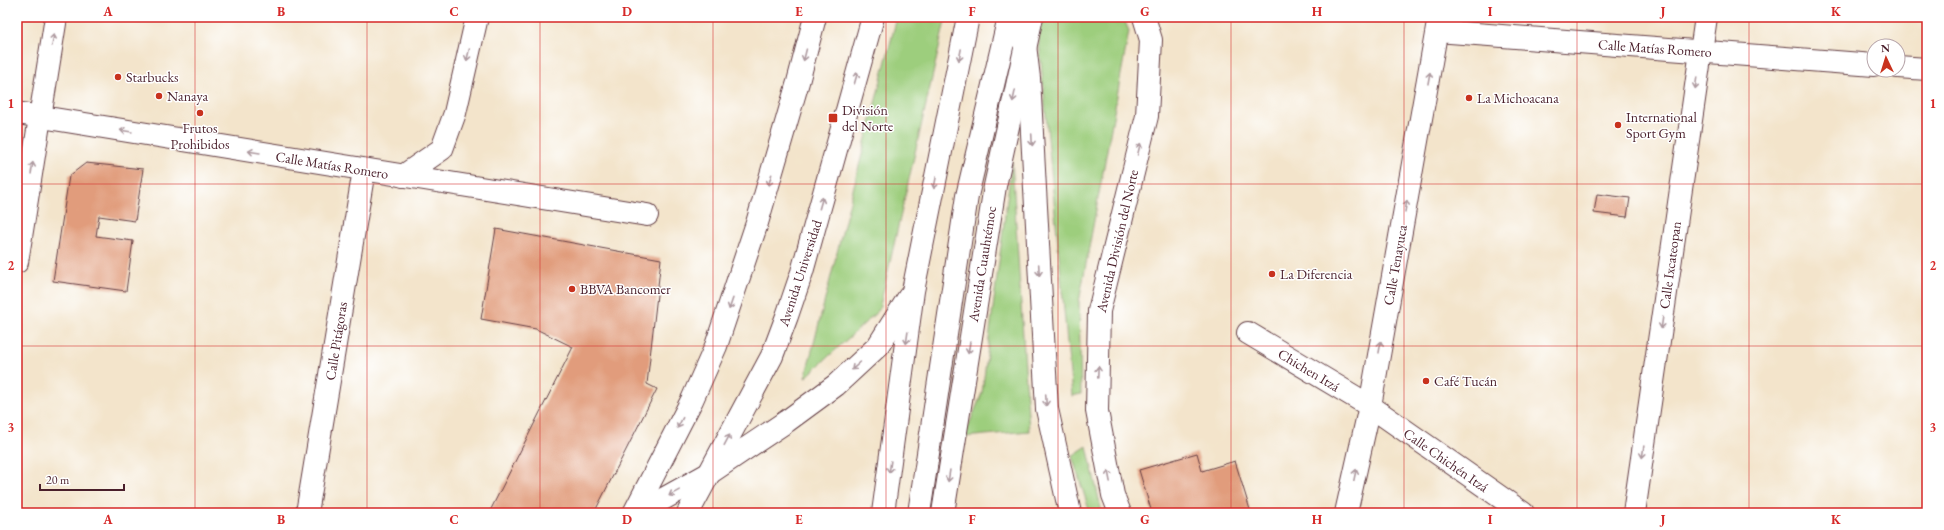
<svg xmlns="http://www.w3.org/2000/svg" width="1944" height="530" viewBox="0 0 1944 530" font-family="'EB Garamond',serif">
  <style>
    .green { fill: #9dce7d; stroke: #747654 }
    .building { fill: #e19c7b }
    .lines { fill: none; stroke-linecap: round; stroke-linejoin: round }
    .minor-casing { stroke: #633d43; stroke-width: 24 }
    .major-casing { stroke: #633d43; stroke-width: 24 }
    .minor { stroke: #fff; stroke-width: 22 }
    .major { stroke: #fff; stroke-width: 22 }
    .oneway { stroke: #ae9aa0 }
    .grid { fill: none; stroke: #d62828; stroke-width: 1; stroke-opacity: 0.55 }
    .poi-dot { fill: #c8321e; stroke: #fff; stroke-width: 1.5 }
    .labels { text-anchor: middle; stroke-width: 3; stroke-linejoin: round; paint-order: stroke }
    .street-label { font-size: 14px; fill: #4a1f2b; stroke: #fff }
    .poi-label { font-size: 14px; fill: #4a1f2b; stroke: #fff; text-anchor: start }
    .neatline { fill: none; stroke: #d62828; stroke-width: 1.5 }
    .grid-label { font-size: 13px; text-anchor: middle; font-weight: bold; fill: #d62828 }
  </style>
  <rect width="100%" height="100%" fill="#fff"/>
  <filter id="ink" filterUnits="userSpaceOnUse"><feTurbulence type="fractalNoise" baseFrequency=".025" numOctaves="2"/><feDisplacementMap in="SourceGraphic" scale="8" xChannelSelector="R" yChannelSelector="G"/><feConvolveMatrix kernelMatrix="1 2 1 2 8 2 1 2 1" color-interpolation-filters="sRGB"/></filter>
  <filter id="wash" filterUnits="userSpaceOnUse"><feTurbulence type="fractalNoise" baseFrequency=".012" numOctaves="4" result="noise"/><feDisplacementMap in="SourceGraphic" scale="16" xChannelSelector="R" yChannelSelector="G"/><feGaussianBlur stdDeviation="0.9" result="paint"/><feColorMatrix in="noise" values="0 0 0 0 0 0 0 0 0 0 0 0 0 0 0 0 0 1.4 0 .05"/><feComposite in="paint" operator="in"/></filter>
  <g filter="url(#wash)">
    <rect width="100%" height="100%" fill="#f3e4cb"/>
    <g class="green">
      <polygon points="897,17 946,17 879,310 805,378"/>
      <polygon points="1042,17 1123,17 1129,31 1079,302 1081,394 1072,396 1038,30"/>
      <polygon points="1012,161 1029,431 964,437 982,393"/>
      <polygon points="1087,446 1102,513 1090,513 1072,456"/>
    </g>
    <g id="blocks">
      <g class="building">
        <polygon points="86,163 143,169 135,221 99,216 96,236 133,241 126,291 53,281 69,176"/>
        <polygon points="1597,194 1630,198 1627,217 1594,213"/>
        <polygon points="496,229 661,259 647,384 657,389 594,513 489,513 573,347 536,329 481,319"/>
        <polygon points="1197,453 1202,471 1235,461 1251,513 1152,513 1139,470"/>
      </g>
    </g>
  </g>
  <g filter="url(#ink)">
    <use href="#blocks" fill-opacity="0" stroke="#633d43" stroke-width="1"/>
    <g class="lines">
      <defs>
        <g id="minor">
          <polyline points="1437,31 1874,65"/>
          <polyline points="1898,67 1927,69"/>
          <polyline points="17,113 647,215"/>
          <polyline points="403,176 442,149 455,113 477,17"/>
          <polyline points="17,262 56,17"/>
          <polyline points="1248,333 1370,406 1523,513"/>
          <polyline points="307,513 364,170"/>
          <polyline points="919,513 967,196 1009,17"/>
          <polyline points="1346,513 1370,406 1439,17"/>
          <polyline points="1634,513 1706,17"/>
        </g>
        <g id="major">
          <polyline points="1011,17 1025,45 1029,78 1047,409 1070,513"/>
          <polyline points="634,513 692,400 716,346 757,223 798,82 815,17"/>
          <polyline points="638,513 708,474 787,421 836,385 878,346 909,297"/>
          <polyline points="688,513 772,356 787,316 802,272 873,17"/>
          <polyline points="883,513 913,291 968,17"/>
          <polyline points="943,513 995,186 1032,17"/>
          <polyline points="1120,513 1113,495 1097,411 1099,311 1147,116 1151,40 1144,17"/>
        </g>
      </defs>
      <use href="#minor" class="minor-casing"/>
      <use href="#major" class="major-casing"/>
      <use href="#minor" class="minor"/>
      <use href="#major" class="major"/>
    </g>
    <defs><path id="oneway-shaft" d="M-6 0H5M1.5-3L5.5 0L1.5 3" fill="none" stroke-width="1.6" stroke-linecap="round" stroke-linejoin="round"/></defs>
    <g class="oneway">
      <use href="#oneway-shaft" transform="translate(53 40) rotate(-81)"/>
      <use href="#oneway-shaft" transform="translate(468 55) rotate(103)"/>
      <use href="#oneway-shaft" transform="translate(805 55) rotate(104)"/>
      <use href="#oneway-shaft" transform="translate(960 55) rotate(101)"/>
      <use href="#oneway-shaft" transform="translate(856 78) rotate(-74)"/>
      <use href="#oneway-shaft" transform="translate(1429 78) rotate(-80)"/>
      <use href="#oneway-shaft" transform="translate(1696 83) rotate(98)"/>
      <use href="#oneway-shaft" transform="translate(1014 96) rotate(102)"/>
      <use href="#oneway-shaft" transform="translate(126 131) rotate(-171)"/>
      <use href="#oneway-shaft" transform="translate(1032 140) rotate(87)"/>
      <use href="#oneway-shaft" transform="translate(1139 149) rotate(-76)"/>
      <use href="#oneway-shaft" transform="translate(254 152) rotate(-171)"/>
      <use href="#oneway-shaft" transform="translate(32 168) rotate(-81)"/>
      <use href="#oneway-shaft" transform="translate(770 180) rotate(106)"/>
      <use href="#oneway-shaft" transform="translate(935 183) rotate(101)"/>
      <use href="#oneway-shaft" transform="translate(821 203) rotate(-74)"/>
      <use href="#oneway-shaft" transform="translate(1406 206) rotate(-80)"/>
      <use href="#oneway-shaft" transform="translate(1039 270) rotate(87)"/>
      <use href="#oneway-shaft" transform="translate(731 304) rotate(109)"/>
      <use href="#oneway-shaft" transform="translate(1662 323) rotate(98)"/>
      <use href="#oneway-shaft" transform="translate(907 338) rotate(98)"/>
      <use href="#oneway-shaft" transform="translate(1380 347) rotate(-80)"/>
      <use href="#oneway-shaft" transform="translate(969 348) rotate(99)"/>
      <use href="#oneway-shaft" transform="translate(856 366) rotate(138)"/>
      <use href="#oneway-shaft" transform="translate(1098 372) rotate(-88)"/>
      <use href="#oneway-shaft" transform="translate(1046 400) rotate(87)"/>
      <use href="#oneway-shaft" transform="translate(680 423) rotate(117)"/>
      <use href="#oneway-shaft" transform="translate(727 440) rotate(-62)"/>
      <use href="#oneway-shaft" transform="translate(1643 452) rotate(98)"/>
      <use href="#oneway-shaft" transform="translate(890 467) rotate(98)"/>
      <use href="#oneway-shaft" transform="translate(1355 475) rotate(-78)"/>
      <use href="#oneway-shaft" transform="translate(949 476) rotate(99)"/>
      <use href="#oneway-shaft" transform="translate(1109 476) rotate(-101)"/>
      <use href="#oneway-shaft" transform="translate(674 493) rotate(151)"/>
    </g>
  </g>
  <path class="grid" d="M195 17V513M367 17V513M540 17V513M713 17V513M886 17V513M1058 17V513M1231 17V513M1404 17V513M1577 17V513M1749 17V513M17 184H1927M17 346H1927"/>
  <g class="poi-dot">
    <circle cx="118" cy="77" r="4"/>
    <circle cx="159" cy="96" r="4"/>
    <circle cx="1469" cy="98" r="4"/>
    <circle cx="200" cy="113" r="4"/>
    <rect x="828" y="113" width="10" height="10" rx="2"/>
    <circle cx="1618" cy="125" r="4"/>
    <circle cx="1272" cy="274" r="4"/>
    <circle cx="572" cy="289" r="4"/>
    <circle cx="1426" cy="381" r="4"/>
  </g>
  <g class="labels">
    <g class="street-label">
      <text transform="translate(1655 48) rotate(4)" y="5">Calle Matías Romero</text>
      <text transform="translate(332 165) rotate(9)" y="5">Calle Matías Romero</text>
      <text transform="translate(1117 241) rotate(-77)" y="5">Avenida División del Norte</text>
      <text transform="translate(982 264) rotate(-81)" y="5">Avenida Cuauhtémoc</text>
      <text transform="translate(1395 265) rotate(-80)" y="5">Calle Tenayuca</text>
      <text transform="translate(1670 265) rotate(-82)" y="5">Calle Ixcateopan</text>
      <text transform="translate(800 273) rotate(-72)" y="5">Avenida Universidad</text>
      <text transform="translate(336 341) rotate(-81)" y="5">Calle Pitágoras</text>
      <text transform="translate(1309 370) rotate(31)" y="5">Chichen Itzá</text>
      <text transform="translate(1446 460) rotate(35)" y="5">Calle Chichén Itzá</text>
    </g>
    <g class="poi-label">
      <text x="126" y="82">Starbucks</text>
      <text x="167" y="101">Nanaya</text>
      <text x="1477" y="103">La Michoacana</text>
      <text x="842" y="115">División<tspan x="842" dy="16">del Norte</tspan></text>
      <text x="1626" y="122">International<tspan x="1626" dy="16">Sport Gym</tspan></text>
      <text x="200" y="133" text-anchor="middle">Frutos<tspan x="200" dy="16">Prohibidos</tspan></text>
      <text x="1280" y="279">La Diferencia</text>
      <text x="580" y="294">BBVA Bancomer</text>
      <text x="1434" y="386">Café Tucán</text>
    </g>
  </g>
  <rect width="1944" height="530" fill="none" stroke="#fff" stroke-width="44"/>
  <g transform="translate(1886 58) rotate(356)"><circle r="19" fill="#ffffff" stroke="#b7a5aa"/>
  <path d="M0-3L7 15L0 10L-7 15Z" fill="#c8321e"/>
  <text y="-6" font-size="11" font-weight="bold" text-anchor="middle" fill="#4a1f2b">N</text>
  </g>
  <path d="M40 484v6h84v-6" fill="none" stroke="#4a1f2b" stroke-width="2"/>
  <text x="46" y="484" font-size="12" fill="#4a1f2b" stroke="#ffffff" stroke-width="3" paint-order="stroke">20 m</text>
  <rect x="22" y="22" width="1900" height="486" class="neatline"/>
  <g class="grid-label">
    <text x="108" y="16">A</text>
    <text x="281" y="16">B</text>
    <text x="454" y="16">C</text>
    <text x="627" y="16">D</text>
    <text x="799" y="16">E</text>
    <text x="972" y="16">F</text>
    <text x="1145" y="16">G</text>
    <text x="1317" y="16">H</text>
    <text x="1490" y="16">I</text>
    <text x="1663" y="16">J</text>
    <text x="1836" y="16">K</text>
    <text x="11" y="108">1</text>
    <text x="1933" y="108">1</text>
    <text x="11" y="270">2</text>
    <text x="1933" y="270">2</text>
    <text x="11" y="432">3</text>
    <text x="1933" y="432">3</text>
    <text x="108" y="524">A</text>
    <text x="281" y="524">B</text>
    <text x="454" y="524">C</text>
    <text x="627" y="524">D</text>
    <text x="799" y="524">E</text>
    <text x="972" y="524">F</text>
    <text x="1145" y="524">G</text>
    <text x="1317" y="524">H</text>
    <text x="1490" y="524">I</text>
    <text x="1663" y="524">J</text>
    <text x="1836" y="524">K</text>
  </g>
</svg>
